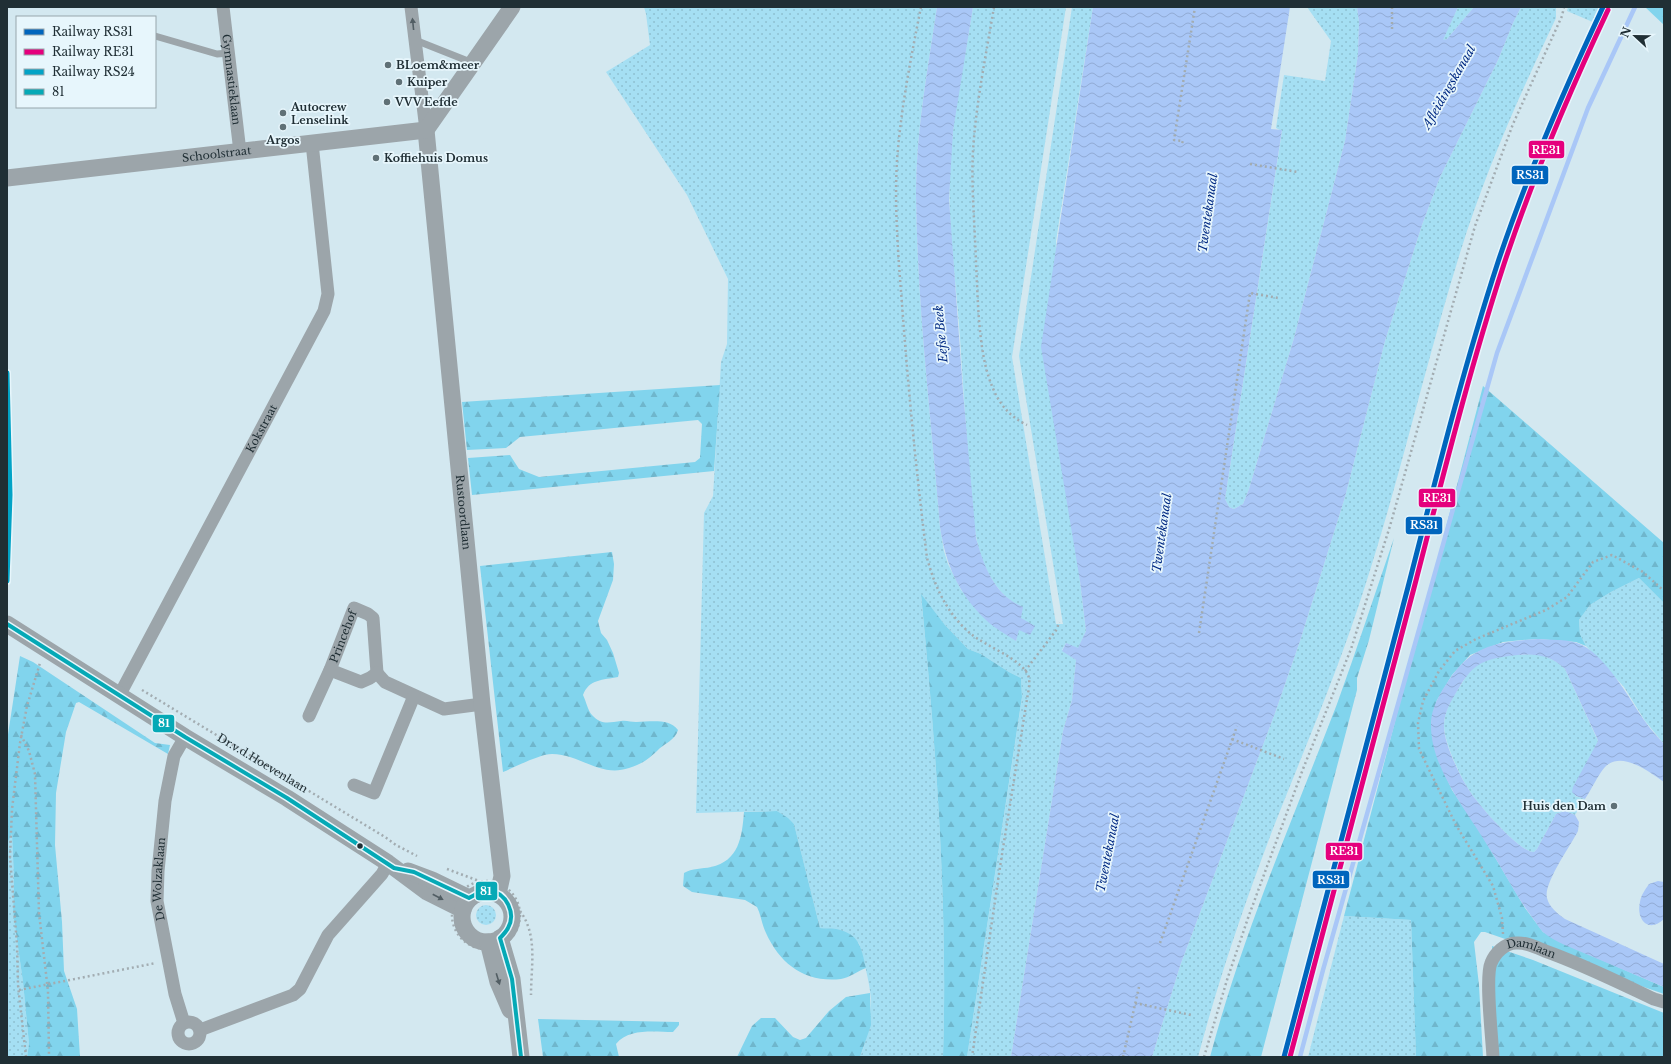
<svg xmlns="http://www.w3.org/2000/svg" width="1671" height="1064" viewBox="0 0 1671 1064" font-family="'Libre Baskerville',serif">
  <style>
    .grass { fill: url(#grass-dots) }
    .forest { fill: url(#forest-firs) }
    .water { fill: url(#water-waves) }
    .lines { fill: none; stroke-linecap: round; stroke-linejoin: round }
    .stream { stroke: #a9c7f7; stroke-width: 4.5 }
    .path { stroke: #a2acb1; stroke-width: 2.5; stroke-dasharray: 2 3; stroke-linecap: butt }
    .service { stroke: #9ca5aa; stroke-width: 7 }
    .minor { stroke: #9ca5aa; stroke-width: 13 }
    .tertiary { stroke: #9ca5aa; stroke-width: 17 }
    .bus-1-casing { stroke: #e7f6fc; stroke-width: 7 }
    .bus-1 { stroke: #05a9b6; stroke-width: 4 }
    .rail-1-casing { stroke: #e7f6fc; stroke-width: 8 }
    .rail-2-casing { stroke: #e7f6fc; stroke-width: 8 }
    .rail-3-casing { stroke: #e7f6fc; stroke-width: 8 }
    .rail-1 { stroke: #0065bd; stroke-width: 5 }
    .rail-2 { stroke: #e5007d; stroke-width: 5 }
    .rail-3 { stroke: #02a3c6; stroke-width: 5 }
    .oneway { fill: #525e64 }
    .poi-dot { fill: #5f7076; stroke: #e7f6fc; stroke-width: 1.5 }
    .bus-dot { fill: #202f35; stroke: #e7f6fc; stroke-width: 1.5 }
    .labels { text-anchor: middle; stroke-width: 3.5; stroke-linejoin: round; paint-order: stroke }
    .poi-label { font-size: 11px; font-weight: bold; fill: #202f35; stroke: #e7f6fc; text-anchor: start }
    .street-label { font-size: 11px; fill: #202f35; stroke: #e7f6fc }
    .water-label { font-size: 12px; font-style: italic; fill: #032b84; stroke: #e7f6fc }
    .line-badge { stroke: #e7f6fc; stroke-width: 1.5 }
    .badge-label { font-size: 11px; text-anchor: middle; font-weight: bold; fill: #fff }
  </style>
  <defs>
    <pattern id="grass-dots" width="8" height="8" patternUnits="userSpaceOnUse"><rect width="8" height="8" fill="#a5dff3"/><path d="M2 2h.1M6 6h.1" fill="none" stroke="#8ec0d1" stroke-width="1.8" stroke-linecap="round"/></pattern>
    <pattern id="forest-firs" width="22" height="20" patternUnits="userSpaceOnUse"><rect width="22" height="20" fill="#81d4ed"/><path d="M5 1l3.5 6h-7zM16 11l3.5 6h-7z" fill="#6fb6cc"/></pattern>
    <pattern id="water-waves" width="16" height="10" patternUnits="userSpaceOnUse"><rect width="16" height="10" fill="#a9c7f7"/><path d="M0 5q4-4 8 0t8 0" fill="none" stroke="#91abd4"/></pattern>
  </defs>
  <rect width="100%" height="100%" fill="#d3e8f0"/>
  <g class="grass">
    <path d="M644 7H937C928 68 916 131 916 193 917 305 931 416 940 527L944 551 948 564 961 590 1005 633 1016 641 1022 607C1003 599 990 580 983 561 973 535 972 506 970 478 966 432 963 385 960 338 956 280 947 223 950 164 953 112 965 59 973 7H1066L1012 357 1056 624H1063L1019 356 1072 7H1093L1056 241 1080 581 1086 631 1078 649 1066 643 1062 650 1076 660 1072 700 1063 731 1011 1057H967L1022 698 1021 678 1009 672 981 654 968 649 945 625 921 595C936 748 948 903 943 1057H860C866 1044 872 1013 871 998 869 980 864 961 859 943L820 928 794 824 777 811 696 813 704 513 713 496 721 362 727 344 728 279 687 195 606 72 650 45 646 14Z"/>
    <polygon points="1307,7 1357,7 1359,22 1358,54 1345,141 1294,338 1249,489 1243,504 1234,509 1229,507 1225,499 1282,131 1276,128 1284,75 1325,81 1331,41"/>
    <polygon points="1458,7 1474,7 1447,39 1442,41"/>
    <path d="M1521 7H1556V18C1520 94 1485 172 1460 253 1426 362 1401 474 1366 583 1340 666 1306 745 1274 826 1245 902 1219 978 1198 1057H1152L1180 966 1275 713 1300 641 1345 497 1385 341 1422 225 1440 177 1498 60 1513 23Z"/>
    <polygon points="1568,7 1602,7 1595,23 1567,11"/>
    <polygon points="1639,578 1664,603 1664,744 1645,721 1624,687 1586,646 1580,634 1579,620 1590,605 1611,592"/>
    <path d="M1536 654C1548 657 1556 660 1565 669L1598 741 1575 796 1585 799 1575 815 1565 811 1556 814 1537 849 1534 852C1520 853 1479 805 1471 793 1461 779 1444 742 1444 726 1444 712 1451 700 1458 689 1462 684 1465 677 1470 671 1485 654 1515 655 1536 654Z"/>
    <polygon points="12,833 14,879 13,912 23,982 29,1044 27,1057 7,1057 7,843"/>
    <circle cx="486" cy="915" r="10"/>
    <polygon points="1344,916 1411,920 1416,1057 1308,1057"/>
  </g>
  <g class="forest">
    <polygon points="1645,7 1664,7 1664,25"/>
    <polygon points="720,385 714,471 472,495 468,458 510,455 519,469 539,477 695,462 700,458 702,424 698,420 520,437 506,448 467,450 462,402"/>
    <polygon points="1483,386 1664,543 1664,603 1639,578 1611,592 1590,605 1579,620 1580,634 1586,646 1576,642 1538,639 1522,640 1503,642 1470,655 1452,675 1437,700 1431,723 1443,770 1452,790 1480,832 1525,908 1543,932 1574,948 1664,987 1664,994 1485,932 1481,932 1474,942 1479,985 1483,1057 1416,1057 1411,920 1344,916"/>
    <path d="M1394 538 1369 640 1357 678V690L1261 1057H1210C1242 936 1292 821 1337 704 1357 649 1375 593 1394 538Z"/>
    <path d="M612 552 614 564 613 580 598 621 601 633 607 640 613 653 619 673 618 677C603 680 589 679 583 695 586 701 588 711 592 715 602 726 610 722 621 721 626 720 631 722 636 722 650 722 669 718 678 730 675 741 664 743 657 751 646 761 643 763 629 768 600 778 580 754 552 754 540 754 515 767 503 772L480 566Z"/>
    <path d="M921 594 945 625 968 649 981 654 1009 672 1021 678 1022 697 967 1057H943C948 903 936 748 921 594Z"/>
    <polygon points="20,656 33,662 155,743 170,745 168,754 79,702 76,703 66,732 56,793 55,845 62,922 64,971 77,1009 80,1057 27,1057 29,1044 23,982 13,912 14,879 12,834 7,843 7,741"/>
    <path d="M777 811 788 818 794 824 820 928C825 929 831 928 836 929 860 934 861 947 866 968 858 971 849 978 841 979 805 983 780 964 766 933 762 925 761 915 757 907L745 900 692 892 683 886 684 873C692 868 702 869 711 867 739 861 742 837 744 812Z"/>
    <polygon points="1492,946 1533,960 1664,1013 1664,1057 1497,1057"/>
    <polygon points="870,993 871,1025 860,1057 737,1057 752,1026 761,1018 775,1018 793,1037 800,1040 806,1038 829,1011 846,997"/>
    <path d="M538 1019 679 1022V1025L673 1032C654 1032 629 1028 616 1044L619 1057H543Z"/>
  </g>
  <g class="water">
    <path d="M937 7H973L953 131 949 199 963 391 976 538C984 566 994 595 1023 607L1021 618 1035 626 1030 635 1019 630 1016 641C1006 634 994 628 986 620 958 593 946 565 940 527 931 416 917 305 916 193 916 131 928 68 937 7Z"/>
    <polygon points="1093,7 1290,7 1271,129 1282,130 1225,499 1229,507 1234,509 1243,504 1249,489 1294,338 1345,141 1358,54 1359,22 1357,7 1458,7 1443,40 1447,39 1474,7 1521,7 1513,23 1498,60 1440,177 1422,225 1385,341 1345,497 1300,641 1275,713 1180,966 1152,1057 1011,1057 1063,731 1072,700 1076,660 1062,651 1066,643 1078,648 1086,631 1080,581 1041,347"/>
    <path d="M1538 639C1550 640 1565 639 1577 643 1603 651 1629 698 1644 720 1650 729 1657 736 1664 744V782C1649 772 1622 750 1605 767 1597 776 1592 789 1585 799L1576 796 1572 792 1573 787 1598 741 1597 738 1565 669C1549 653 1530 653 1509 656 1482 660 1474 664 1460 686 1453 698 1444 711 1444 725 1443 742 1461 779 1471 793 1479 805 1520 853 1534 852L1537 849 1556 814 1565 811 1575 815 1579 822 1578 831C1571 845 1543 884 1547 898 1549 907 1558 914 1565 919L1664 964V987C1638 976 1612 965 1586 954 1573 948 1554 942 1543 932 1539 928 1536 922 1532 917 1516 896 1504 871 1489 848 1468 812 1430 768 1431 724 1431 708 1440 693 1449 680 1473 644 1498 642 1538 639Z"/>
    <path d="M1658 881 1664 882V919C1648 934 1636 919 1640 902 1641 895 1645 890 1649 884Z"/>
  </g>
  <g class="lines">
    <polyline class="stream" points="1300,1057 1323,970 1497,353 1588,108 1635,7"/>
    <g class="path">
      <path d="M921 7C911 57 901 108 897 160 894 212 899 265 903 317 909 398 917 478 927 558 935 587 947 614 971 634 985 646 1025 660 1029 678 1030 685 1028 693 1027 699L1000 867 972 1057"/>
      <path d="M994 7C986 55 976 103 973 151 971 188 975 226 976 263 978 299 978 353 992 386 999 404 1010 417 1027 425"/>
      <polyline points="1392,7 1392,32"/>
      <polyline points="1182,143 1183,141 1174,140 1195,7"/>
      <polyline points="1250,164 1298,172"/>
      <polyline points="1199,633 1250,293 1278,298"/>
      <polyline points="1025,671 1057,629 1059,622"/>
      <path id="s1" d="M142 690 385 837 396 845 417 856"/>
      <polyline points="21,735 29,751 35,774 39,913 48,991 49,1057"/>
      <polyline points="1232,739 1284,759"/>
      <polyline points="447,869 479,881"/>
      <circle cx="486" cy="915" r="34"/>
      <path d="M520 911C538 935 531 966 531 995"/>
      <polyline points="1503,934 1502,918 1493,886 1456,825 1419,749 1418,723 1423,701 1439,671 1455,651 1476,639 1546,610 1567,597 1593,562 1612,555 1643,572 1664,591"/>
      <polyline points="1160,943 1237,726"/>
      <polyline points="19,990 156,963"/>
      <polyline points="1135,1003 1191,1015"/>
      <polyline points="26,1057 18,985 17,945 10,857 12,809 20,743 27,706 40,663"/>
      <polyline points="1123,1057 1139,987"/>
      <polyline points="1204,1057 1227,980 1248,918 1303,769 1351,649 1390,526 1475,226 1513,124 1562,16 1564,7"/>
    </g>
    <g class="service">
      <polyline points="155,36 217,54 229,53"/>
      <polyline points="415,40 473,63"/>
    </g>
    <g class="minor">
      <path id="s2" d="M223 7 240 152"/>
      <polyline points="411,7 426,130"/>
      <path id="s3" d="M330 670 354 608 368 614 373 618 377 673"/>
      <path id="s4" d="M119 696 324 311 328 294 312 143"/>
      <polyline points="309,716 330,670 361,682 370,678 377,673 385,682 444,709 482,704"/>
      <polyline points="354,785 374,793 414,696"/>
      <circle cx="189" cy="1033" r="11"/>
      <path id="s5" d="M184 1023 175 994 157 901 158 871 165 801 174 756 185 737"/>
      <polyline points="200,1030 293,995 300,989 328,935 382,874 388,863"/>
      <path id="s6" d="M1493 1057C1492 1038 1485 977 1491 963 1495 953 1505 943 1516 943 1525 942 1536 947 1545 951 1582 964 1618 982 1654 999L1664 1002"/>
    </g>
    <g class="tertiary">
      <path id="s7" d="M426 130 482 704 502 876 498 894"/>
      <path id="s8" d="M7 178 426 130 512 7"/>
      <polyline points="7,624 185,737 287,798 388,863 427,892 463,910"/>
      <polyline points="408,871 432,880 469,898"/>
      <circle cx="487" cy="917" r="25"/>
      <polyline points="500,938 512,979 521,1057"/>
      <polyline points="488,942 498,982 510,1010"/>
    </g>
    <defs>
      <path id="bus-1" d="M7 624 185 737 287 798 394 868 414 872 469 898C476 894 482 890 490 891 507 893 516 914 508 928 506 932 503 935 500 938L512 979 521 1057"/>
    </defs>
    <use href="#bus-1" class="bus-1-casing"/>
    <use href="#bus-1" class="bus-1"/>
    <defs>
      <path id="rail-1" d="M1284 1057C1325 900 1367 744 1408 587 1436 478 1463 369 1498 262 1527 175 1564 90 1603 7"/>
      <path id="rail-2" d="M1290 1057C1331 901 1373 745 1414 588 1442 480 1469 371 1504 264 1533 177 1569 93 1608 10"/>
      <polyline id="rail-3" points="7,373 10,495 7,581"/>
    </defs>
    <use href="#rail-1" class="rail-1-casing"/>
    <use href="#rail-2" class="rail-2-casing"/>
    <use href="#rail-3" class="rail-3-casing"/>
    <use href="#rail-1" class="rail-1"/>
    <use href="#rail-2" class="rail-2"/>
    <use href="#rail-3" class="rail-3"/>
  </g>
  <defs><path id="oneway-solid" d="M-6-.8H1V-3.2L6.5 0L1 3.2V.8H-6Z"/></defs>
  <g class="oneway">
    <use href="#oneway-solid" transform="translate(413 24) rotate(-96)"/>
    <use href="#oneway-solid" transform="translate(438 897) rotate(28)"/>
    <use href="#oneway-solid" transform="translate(498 979) rotate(73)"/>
  </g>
  <g class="poi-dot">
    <circle cx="388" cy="65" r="4"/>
    <circle cx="399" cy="82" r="4"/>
    <circle cx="387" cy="102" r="4"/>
    <circle cx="283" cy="113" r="4"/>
    <circle cx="283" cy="127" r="4"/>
    <circle cx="376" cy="158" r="4"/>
    <circle cx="1614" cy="806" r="4"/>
  </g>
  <circle class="bus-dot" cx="360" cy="846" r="3.5"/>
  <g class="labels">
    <g class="poi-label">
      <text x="396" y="69">BLoem&amp;meer</text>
      <text x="407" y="86">Kuiper</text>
      <text x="395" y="106">VVV Eefde</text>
      <text x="291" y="111">Autocrew<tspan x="291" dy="13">Lenselink</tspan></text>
      <text x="283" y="144" text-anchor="middle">Argos</text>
      <text x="384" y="162">Koffiehuis Domus</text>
      <text x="1606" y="810" text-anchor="end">Huis den Dam</text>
    </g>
    <g class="street-label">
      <text dy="4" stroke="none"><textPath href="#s2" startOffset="73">Gymnastieklaan</textPath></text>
      <text dy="4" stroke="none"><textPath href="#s8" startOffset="211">Schoolstraat</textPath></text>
      <text dy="4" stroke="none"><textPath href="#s4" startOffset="303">Kokstraat</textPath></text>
      <text dy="4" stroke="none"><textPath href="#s7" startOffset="384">Rustoordlaan</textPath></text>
      <text dy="4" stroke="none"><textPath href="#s3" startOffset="36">Princehof</textPath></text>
      <text dy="4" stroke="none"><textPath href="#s1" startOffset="141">Dr.v.d.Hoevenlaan</textPath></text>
      <text dy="4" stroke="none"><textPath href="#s5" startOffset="147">De Wolzaklaan</textPath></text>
      <text dy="4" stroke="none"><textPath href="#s6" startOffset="144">Damlaan</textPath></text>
    </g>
    <g class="water-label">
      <text transform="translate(1449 87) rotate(-60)" y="4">Afleidingskanaal</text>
      <text transform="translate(1208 213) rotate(-82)" y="4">Twentekanaal</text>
      <text transform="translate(941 334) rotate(-95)" y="4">Eefse Beek</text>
      <text transform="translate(1162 533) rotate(-82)" y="4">Twentekanaal</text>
      <text transform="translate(1108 853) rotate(-79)" y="4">Twentekanaal</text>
    </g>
  </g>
  <g class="line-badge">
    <rect x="1528" y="140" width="37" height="19" rx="4" fill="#e5007d"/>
    <rect x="1511" y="165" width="38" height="20" rx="4" fill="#0065bd"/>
    <rect x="1418" y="488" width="38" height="20" rx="4" fill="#e5007d"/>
    <rect x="1405" y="516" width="38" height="19" rx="4" fill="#0065bd"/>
    <rect x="152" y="714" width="23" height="19" rx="4" fill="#05a9b6"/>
    <rect x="1325" y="842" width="38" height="19" rx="4" fill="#e5007d"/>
    <rect x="1312" y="870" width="38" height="19" rx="4" fill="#0065bd"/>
    <rect x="475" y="881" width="23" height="20" rx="4" fill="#05a9b6"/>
  </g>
  <g class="badge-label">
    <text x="1546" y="154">RE31</text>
    <text x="1530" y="179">RS31</text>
    <text x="1437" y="502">RE31</text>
    <text x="1424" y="529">RS31</text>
    <text x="164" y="727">81</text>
    <text x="1344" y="855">RE31</text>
    <text x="1331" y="884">RS31</text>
    <text x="486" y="895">81</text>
  </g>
  <rect width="1671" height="1064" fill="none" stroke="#202f35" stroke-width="16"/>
  <rect x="16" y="16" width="140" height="92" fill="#e7f6fc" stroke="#97a6ac"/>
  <rect x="24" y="29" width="20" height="6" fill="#0065bd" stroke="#97a6ac"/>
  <text x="52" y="36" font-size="12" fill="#202f35">Railway RS31</text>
  <rect x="24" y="49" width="20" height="6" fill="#e5007d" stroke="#97a6ac"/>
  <text x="52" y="56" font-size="12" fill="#202f35">Railway RE31</text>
  <rect x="24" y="69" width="20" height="6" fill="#02a3c6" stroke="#97a6ac"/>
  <text x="52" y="76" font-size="12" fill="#202f35">Railway RS24</text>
  <rect x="24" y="89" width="20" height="6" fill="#05a9b6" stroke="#97a6ac"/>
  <text x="52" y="96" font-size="12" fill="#202f35">81</text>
  <g transform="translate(1635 36) rotate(292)" stroke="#e7f6fc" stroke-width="3" paint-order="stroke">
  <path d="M0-3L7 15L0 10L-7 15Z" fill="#202f35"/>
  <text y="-6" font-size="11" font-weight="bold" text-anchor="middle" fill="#202f35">N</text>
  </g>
</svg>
